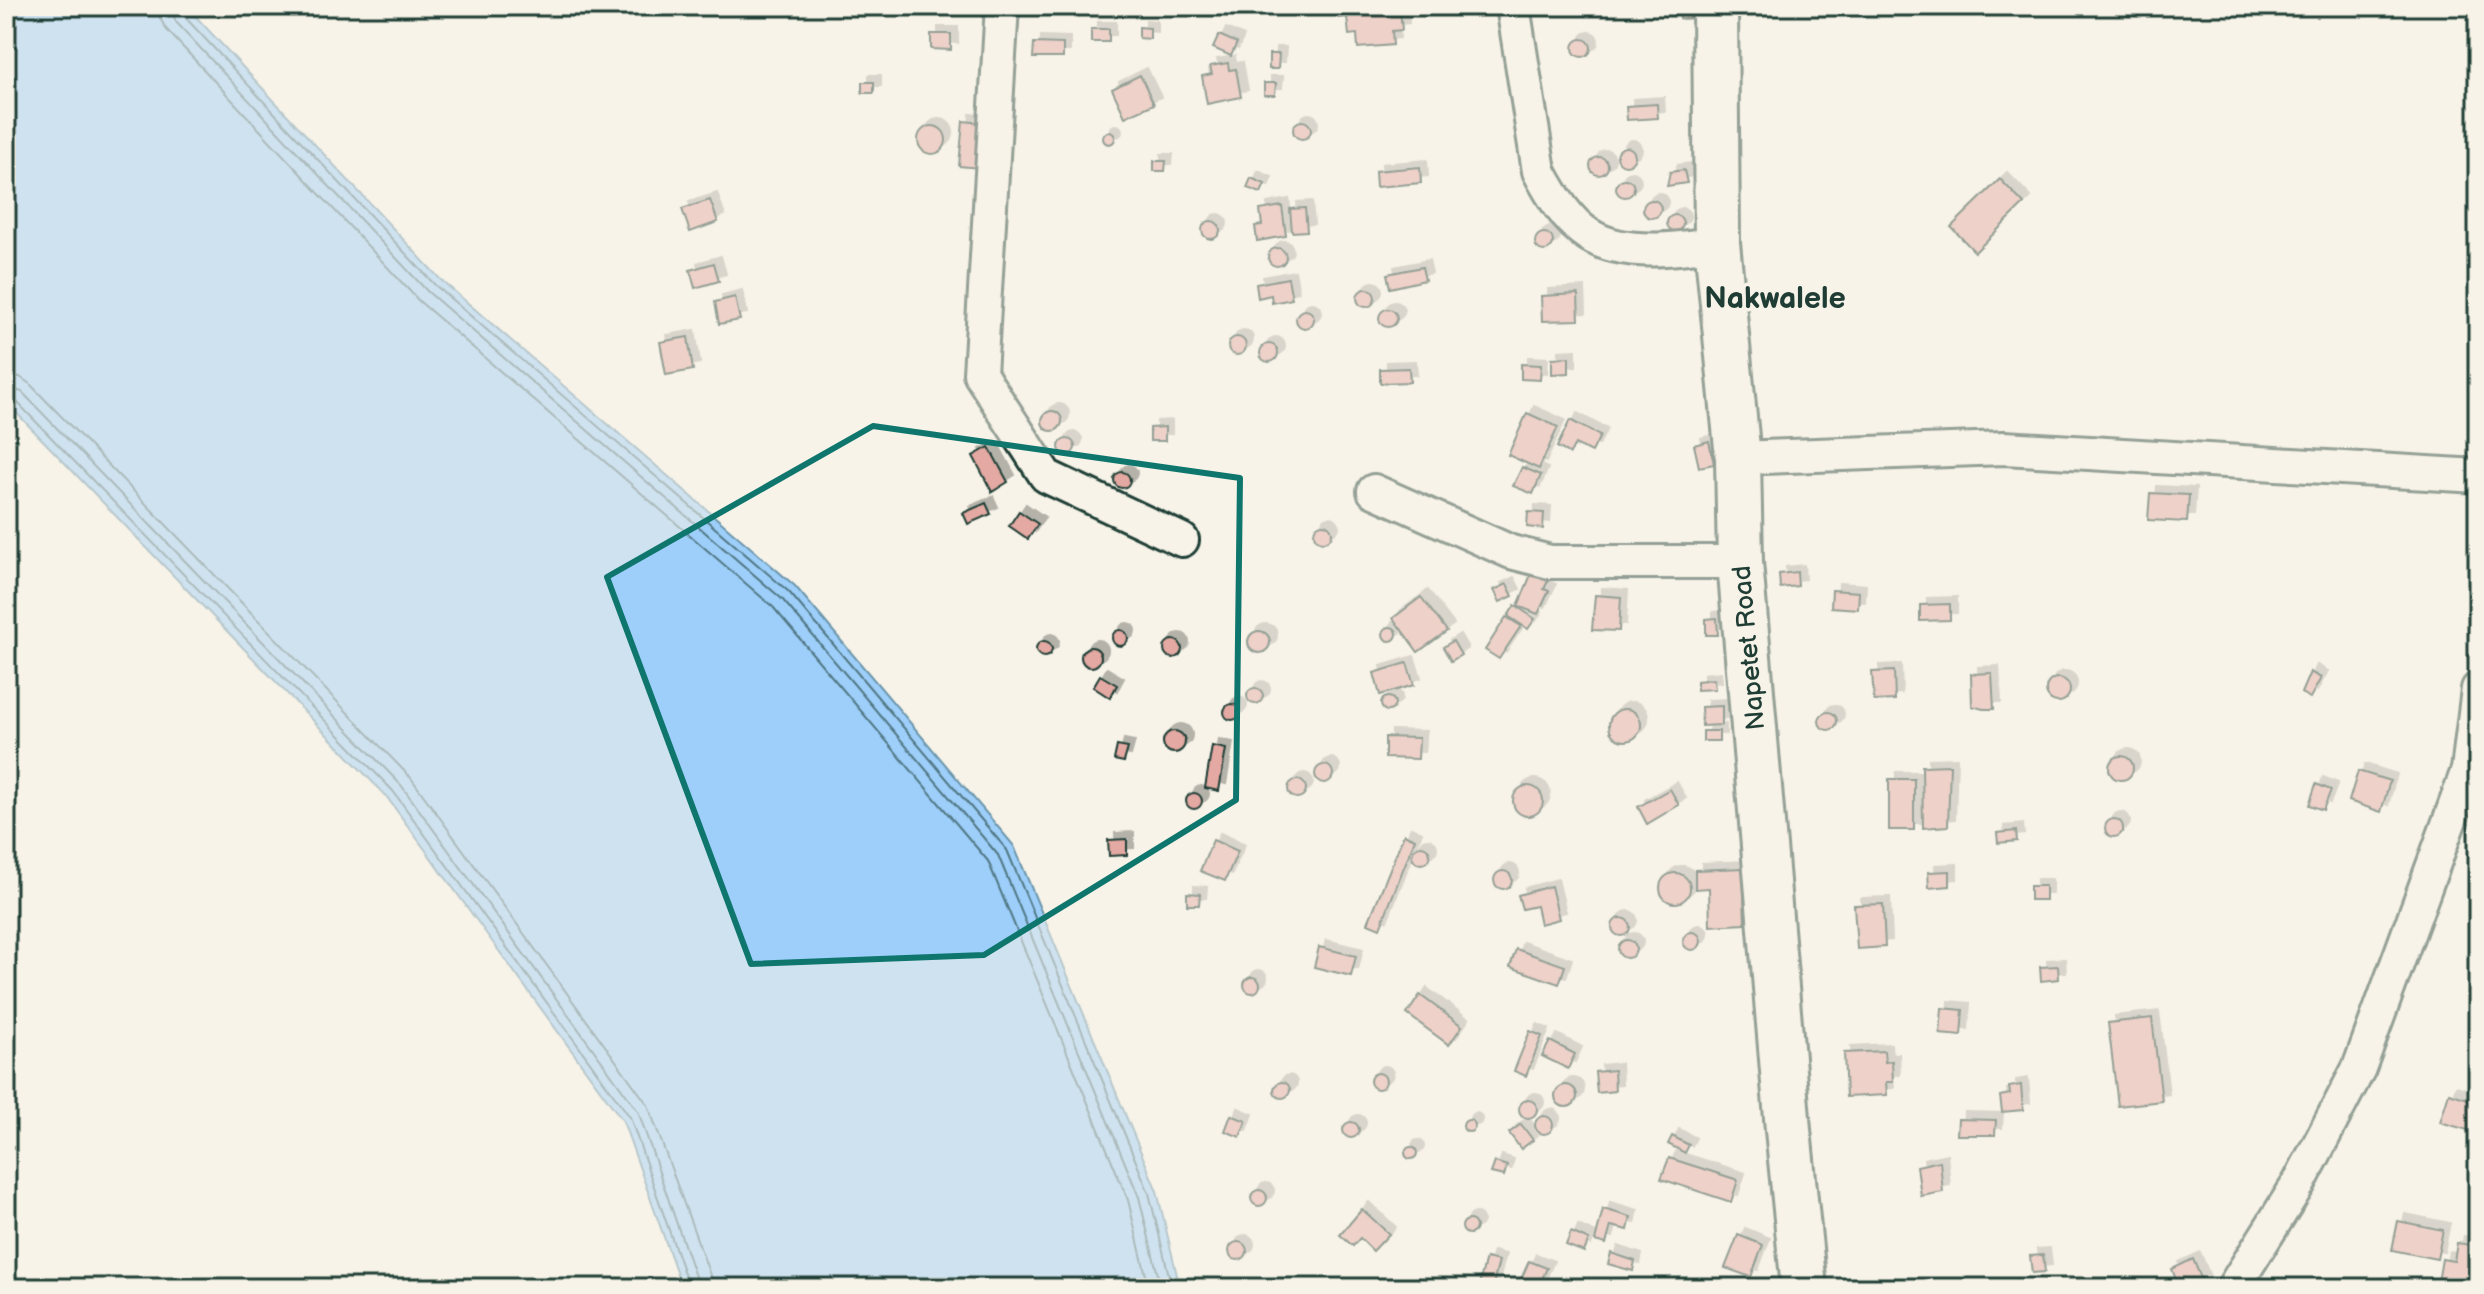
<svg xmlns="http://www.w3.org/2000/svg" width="2484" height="1294" viewBox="0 0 2484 1294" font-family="'Balsamiq Sans',sans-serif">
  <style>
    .water { fill: #9dcffa; stroke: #6b95ab; stroke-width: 2 }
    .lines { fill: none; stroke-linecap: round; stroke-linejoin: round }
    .shore { stroke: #517783; stroke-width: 2 }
    .building { fill: #e3a9a2; stroke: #1f3d34; stroke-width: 2; filter: url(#shadow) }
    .minor-casing { stroke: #1f3d34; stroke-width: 38 }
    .secondary-casing { stroke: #1f3d34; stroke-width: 50 }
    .minor { stroke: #f7f3e8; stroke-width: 32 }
    .secondary { stroke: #f7f3e8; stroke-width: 44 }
    .marked { fill: none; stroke: #0f766e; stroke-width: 6; stroke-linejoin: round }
    .labels { text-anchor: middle; stroke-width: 7; stroke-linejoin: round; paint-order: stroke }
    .street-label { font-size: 26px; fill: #1f3d34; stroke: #f7f3e8 }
    .quarter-label { font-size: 30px; font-weight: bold; fill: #1f3d34; stroke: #f7f3e8 }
  </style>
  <defs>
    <filter id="shadow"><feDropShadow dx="7" dy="-7" stdDeviation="0" flood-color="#0004"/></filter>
  </defs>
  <rect width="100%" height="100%" fill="#f7f3e8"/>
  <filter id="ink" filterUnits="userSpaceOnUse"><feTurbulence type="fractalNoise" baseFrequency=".0125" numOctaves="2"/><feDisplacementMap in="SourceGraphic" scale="16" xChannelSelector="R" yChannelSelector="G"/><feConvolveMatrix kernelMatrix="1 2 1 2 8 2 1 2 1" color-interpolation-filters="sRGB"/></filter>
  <g filter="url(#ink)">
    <polygon class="water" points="6,6 186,6 440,279 795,586 1014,846 1157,1191 1180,1288 682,1288 623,1121 386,796 6,402"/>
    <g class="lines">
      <g class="shore">
        <polyline points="158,6 160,18 166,29 419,301 773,607 988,861 1128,1200 1149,1288"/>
        <polyline points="170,6 176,22 428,292 782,599 998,855 1139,1197 1161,1288"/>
        <polyline points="181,6 183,15 435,285 789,592 1007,850 1149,1193 1172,1288"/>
        <polyline points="6,375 20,377 30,384 411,778 648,1105 710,1275 711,1288"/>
        <polyline points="6,387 22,392 401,785 638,1111 699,1288"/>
        <polyline points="6,397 15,400 393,791 630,1117 689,1288"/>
      </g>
    </g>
    <g class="building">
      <polygon points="1337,6 1393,6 1393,11 1400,10 1402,30 1392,31 1393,45 1358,48 1357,34 1349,35 1347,17 1338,18"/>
      <polygon points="1679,6 1698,6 1699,18 1680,19"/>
      <polygon points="1139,27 1150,28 1150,39 1139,38"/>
      <rect x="1091" y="29" width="18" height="13"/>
      <polygon points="931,34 951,34 951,50 931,49"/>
      <polygon points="1219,35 1237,43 1231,56 1213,48"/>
      <circle cx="1582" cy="48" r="9"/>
      <polygon points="1034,43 1063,44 1063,58 1033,58"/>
      <polygon points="1269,54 1279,54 1278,69 1269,69"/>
      <polygon points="1228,63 1229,70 1236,69 1241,97 1207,104 1202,76 1212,74 1210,66"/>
      <polygon points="1140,75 1154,104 1125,117 1112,89"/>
      <rect x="862" y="82" width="12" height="11"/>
      <polygon points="1264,83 1276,83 1275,95 1264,95"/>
      <polygon points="1657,104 1658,118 1627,120 1626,106"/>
      <circle cx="1302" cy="130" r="9"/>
      <polygon points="963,121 983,123 980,168 959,166"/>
      <circle cx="932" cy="140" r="14"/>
      <circle cx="1109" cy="138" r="6"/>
      <circle cx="1626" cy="156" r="9"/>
      <circle cx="1599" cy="166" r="9"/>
      <polygon points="1154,161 1166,161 1165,171 1154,171"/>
      <polygon points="1420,167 1421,183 1376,187 1375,171"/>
      <polygon points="1684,170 1687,183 1667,186 1670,172"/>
      <polygon points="1251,178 1265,184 1261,193 1247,188"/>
      <circle cx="1625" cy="188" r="9"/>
      <polygon points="2000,179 2024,204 1975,252 1951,227"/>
      <polygon points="710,200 718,222 690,232 682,209"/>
      <circle cx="1652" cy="209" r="9"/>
      <polygon points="1282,206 1286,236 1257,241 1255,226 1262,225 1260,210"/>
      <polygon points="1305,208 1307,231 1292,232 1290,209"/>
      <circle cx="1675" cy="223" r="8"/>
      <circle cx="1211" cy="230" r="9"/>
      <circle cx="1544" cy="242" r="9"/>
      <circle cx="1277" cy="257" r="9"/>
      <polygon points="714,263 719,281 695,288 690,270"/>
      <polygon points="1422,267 1425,280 1390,288 1387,274"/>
      <polygon points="1288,278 1292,299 1272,303 1271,295 1258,298 1256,284"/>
      <circle cx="1366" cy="298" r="9"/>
      <polygon points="1578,294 1579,320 1542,321 1541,296"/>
      <polygon points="735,297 740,320 719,324 715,302"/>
      <circle cx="1388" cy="318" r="9"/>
      <circle cx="1305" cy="319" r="9"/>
      <circle cx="1237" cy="346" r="9"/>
      <polygon points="688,337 693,370 666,375 660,342"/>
      <circle cx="1269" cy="353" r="9"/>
      <polygon points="1569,357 1569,373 1552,374 1552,358"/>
      <polygon points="1521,364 1541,365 1540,380 1521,379"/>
      <polygon points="1409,368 1410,382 1380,383 1380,369"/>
      <circle cx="1052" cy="421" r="10"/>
      <polygon points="1527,413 1558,427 1539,469 1508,455"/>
      <polygon points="1570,420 1600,436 1592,452 1575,444 1570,454 1557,447"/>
      <polygon points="1165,427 1165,441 1150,441 1150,428"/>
      <circle cx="1067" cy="447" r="8"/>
      <polygon points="1709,441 1714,464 1699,467 1694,445"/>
      <polygon points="989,447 1008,482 992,492 973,456"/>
      <polygon points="1522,467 1541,475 1533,494 1513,486"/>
      <circle cx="1122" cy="480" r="8"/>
      <polygon points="2150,493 2189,495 2187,522 2148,520"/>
      <polygon points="986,503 991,514 968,524 963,513"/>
      <polygon points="1019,511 1038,524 1028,539 1009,526"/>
      <polygon points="1528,512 1544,513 1543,529 1527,527"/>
      <circle cx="1323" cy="533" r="9"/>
      <polygon points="1532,572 1549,579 1544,589 1549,591 1538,614 1518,606"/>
      <polygon points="1797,572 1798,586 1780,588 1779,574"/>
      <polygon points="1507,584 1513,596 1500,602 1494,590"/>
      <polygon points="1832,590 1859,592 1858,609 1831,607"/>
      <polygon points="1595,595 1621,597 1619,631 1592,630"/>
      <polygon points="1421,597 1447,631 1418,652 1393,618"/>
      <polygon points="1950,604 1950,620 1920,621 1920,605"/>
      <polygon points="1515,605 1535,619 1528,629 1508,616"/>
      <polygon points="1506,617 1521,626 1499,659 1485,650"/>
      <polygon points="1717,618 1718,635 1706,635 1706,619"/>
      <circle cx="1390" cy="634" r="7"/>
      <circle cx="1120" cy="638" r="8"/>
      <circle cx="1259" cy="642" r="11"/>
      <circle cx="1173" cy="649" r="9"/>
      <circle cx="1044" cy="649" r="8"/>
      <polygon points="1453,641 1461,655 1451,661 1443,647"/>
      <circle cx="1091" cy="657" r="10"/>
      <polygon points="1407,663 1414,685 1380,695 1374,673"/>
      <polygon points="1894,671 1895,700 1874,701 1872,672"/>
      <polygon points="2310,672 2321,678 2310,698 2301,693"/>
      <polygon points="1992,673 1994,709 1983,709 1972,706 1971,674"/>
      <polygon points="1100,675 1117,685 1110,698 1093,687"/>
      <circle cx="2058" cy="690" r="12"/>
      <polygon points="1714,679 1715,689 1697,690 1697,681"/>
      <circle cx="1255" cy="696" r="8"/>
      <circle cx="1388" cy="704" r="7"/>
      <circle cx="1232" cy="712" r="8"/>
      <polygon points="1722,706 1722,725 1702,726 1701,707"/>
      <circle cx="1625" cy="725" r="16"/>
      <circle cx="1828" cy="721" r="9"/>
      <circle cx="1174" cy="742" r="11"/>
      <rect x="1703" y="731" width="16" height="10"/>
      <polygon points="1385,737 1419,738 1418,759 1385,758"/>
      <polygon points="1117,746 1128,748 1124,762 1114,760"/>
      <polygon points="1212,746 1226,749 1219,791 1205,788"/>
      <circle cx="2121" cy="768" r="12"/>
      <circle cx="1324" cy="774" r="9"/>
      <polygon points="1950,765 1948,826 1923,828 1922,766"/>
      <polygon points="2358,771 2390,781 2381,812 2349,801"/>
      <rect x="1889" y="779" width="25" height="51"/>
      <circle cx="1297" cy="789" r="9"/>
      <polygon points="2316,784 2331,790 2323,810 2309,805"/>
      <circle cx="1528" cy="801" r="15"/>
      <polygon points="1670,789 1679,805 1647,824 1638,807"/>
      <circle cx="1194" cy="801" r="8"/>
      <circle cx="2114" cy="828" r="9"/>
      <polygon points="2016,831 2017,841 1998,843 1997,833"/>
      <polygon points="1404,834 1415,839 1380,928 1368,923"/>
      <polygon points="1127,839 1127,855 1109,856 1108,840"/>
      <polygon points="1213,840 1238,851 1225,881 1200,871"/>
      <circle cx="1421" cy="855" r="9"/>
      <polygon points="1743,868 1745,924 1710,926 1709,888 1695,889 1695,870"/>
      <circle cx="1503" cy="880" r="9"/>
      <polygon points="1950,871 1950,886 1929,888 1928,872"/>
      <circle cx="1675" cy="888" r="15"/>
      <polygon points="1551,886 1559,919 1540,924 1536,906 1522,909 1518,895"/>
      <rect x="2030" y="886" width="15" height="14"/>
      <polygon points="1187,893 1200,894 1199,905 1187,905"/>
      <polygon points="1883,904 1885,947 1857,949 1854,905"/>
      <circle cx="1621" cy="927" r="9"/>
      <circle cx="1692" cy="941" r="9"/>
      <circle cx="1627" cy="949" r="9"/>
      <polygon points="1319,947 1356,956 1351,976 1314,967"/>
      <polygon points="1516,949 1565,966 1559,984 1510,967"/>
      <polygon points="2058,966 2059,979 2041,981 2040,967"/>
      <circle cx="1252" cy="985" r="8"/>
      <polygon points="1420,995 1462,1026 1449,1045 1407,1014"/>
      <polygon points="1942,1008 1963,1010 1961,1036 1940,1034"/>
      <polygon points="2152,1018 2162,1101 2118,1106 2108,1023"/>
      <polygon points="1530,1031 1542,1036 1526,1076 1514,1071"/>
      <polygon points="1550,1041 1575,1054 1568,1069 1542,1056"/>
      <polygon points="1884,1051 1885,1062 1892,1061 1893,1082 1886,1082 1887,1095 1846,1097 1844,1053"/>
      <polygon points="1614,1070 1615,1091 1597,1093 1595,1072"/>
      <circle cx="1378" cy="1081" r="8"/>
      <circle cx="1282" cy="1090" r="8"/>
      <circle cx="1566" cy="1096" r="11"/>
      <polygon points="2021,1085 2023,1110 2002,1112 2000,1096 2010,1094 2009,1087"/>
      <polygon points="2449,1093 2478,1102 2478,1133 2440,1122"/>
      <circle cx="1528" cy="1109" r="9"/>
      <polygon points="1231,1115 1246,1121 1240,1137 1225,1131"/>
      <circle cx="1544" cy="1125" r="9"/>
      <polygon points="1958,1119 1996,1120 1995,1135 1957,1135"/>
      <circle cx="1469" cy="1126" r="6"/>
      <circle cx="1351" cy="1130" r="8"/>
      <polygon points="1521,1124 1533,1140 1521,1149 1509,1133"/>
      <polygon points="1672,1136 1689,1145 1685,1153 1668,1144"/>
      <circle cx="1411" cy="1153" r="6"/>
      <polygon points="1669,1158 1738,1180 1731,1202 1661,1179"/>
      <polygon points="1940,1161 1943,1192 1921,1196 1917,1166"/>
      <polygon points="1495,1162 1507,1166 1504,1176 1491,1173"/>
      <circle cx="1259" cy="1198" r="8"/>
      <polygon points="1362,1209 1389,1234 1373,1251 1360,1238 1353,1246 1340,1235"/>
      <polygon points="1603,1209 1631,1217 1628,1230 1611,1226 1606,1244 1595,1241"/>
      <circle cx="1469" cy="1227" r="7"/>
      <polygon points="2398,1221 2443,1230 2437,1259 2392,1250"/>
      <polygon points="1571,1232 1589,1240 1584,1252 1566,1245"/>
      <polygon points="1738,1235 1763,1245 1751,1277 1725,1268"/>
      <circle cx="1238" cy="1251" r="9"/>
      <polygon points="2457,1243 2478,1246 2478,1288 2437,1288 2442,1259 2454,1261"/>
      <polygon points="1611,1253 1635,1261 1633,1271 1608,1264"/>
      <polygon points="2043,1255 2045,1272 2032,1273 2030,1256"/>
      <polygon points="1486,1258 1499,1261 1492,1288 1478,1288"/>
      <polygon points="2193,1259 2205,1288 2179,1288 2172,1269"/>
      <polygon points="1529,1261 1547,1268 1538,1288 1518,1286"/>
    </g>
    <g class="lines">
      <defs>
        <g id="minor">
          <polyline points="1002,6 980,374 1046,476 1182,540"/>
          <path d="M1513 6 1539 171C1551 194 1567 221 1589 235 1623 257 1680 249 1717 243"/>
          <polyline points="1738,458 2004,448 2478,476"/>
          <polyline points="1374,491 1511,552 1550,562 1740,562"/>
          <polyline points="2233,1288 2299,1183 2359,1068 2468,770 2478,689"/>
        </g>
        <polyline id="secondary" points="1715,6 1717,243 1738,458 1740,562 1788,1130 1804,1288"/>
      </defs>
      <use href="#minor" class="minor-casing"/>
      <use href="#secondary" class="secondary-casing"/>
      <use href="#minor" class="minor"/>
      <use href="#secondary" class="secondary"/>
    </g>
  </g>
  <path d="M0 0H2484V1294H0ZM873 426 1240 478 1236 800 984 955 751 964 607 577Z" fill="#f7f3e8" fill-opacity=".55" fill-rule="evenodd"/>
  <path class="marked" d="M873 426 1240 478 1236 800 984 955 751 964 607 577Z"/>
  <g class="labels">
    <g class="street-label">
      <text transform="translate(1748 648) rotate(-95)" y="9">Napetet Road</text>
    </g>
    <g class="quarter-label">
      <text x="1775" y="308">Nakwalele</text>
    </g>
  </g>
  <rect width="2484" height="1294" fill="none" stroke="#f7f3e8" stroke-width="32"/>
  <rect x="16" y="16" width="2452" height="1262" fill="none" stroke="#1f3d34" stroke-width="3" filter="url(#ink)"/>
</svg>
